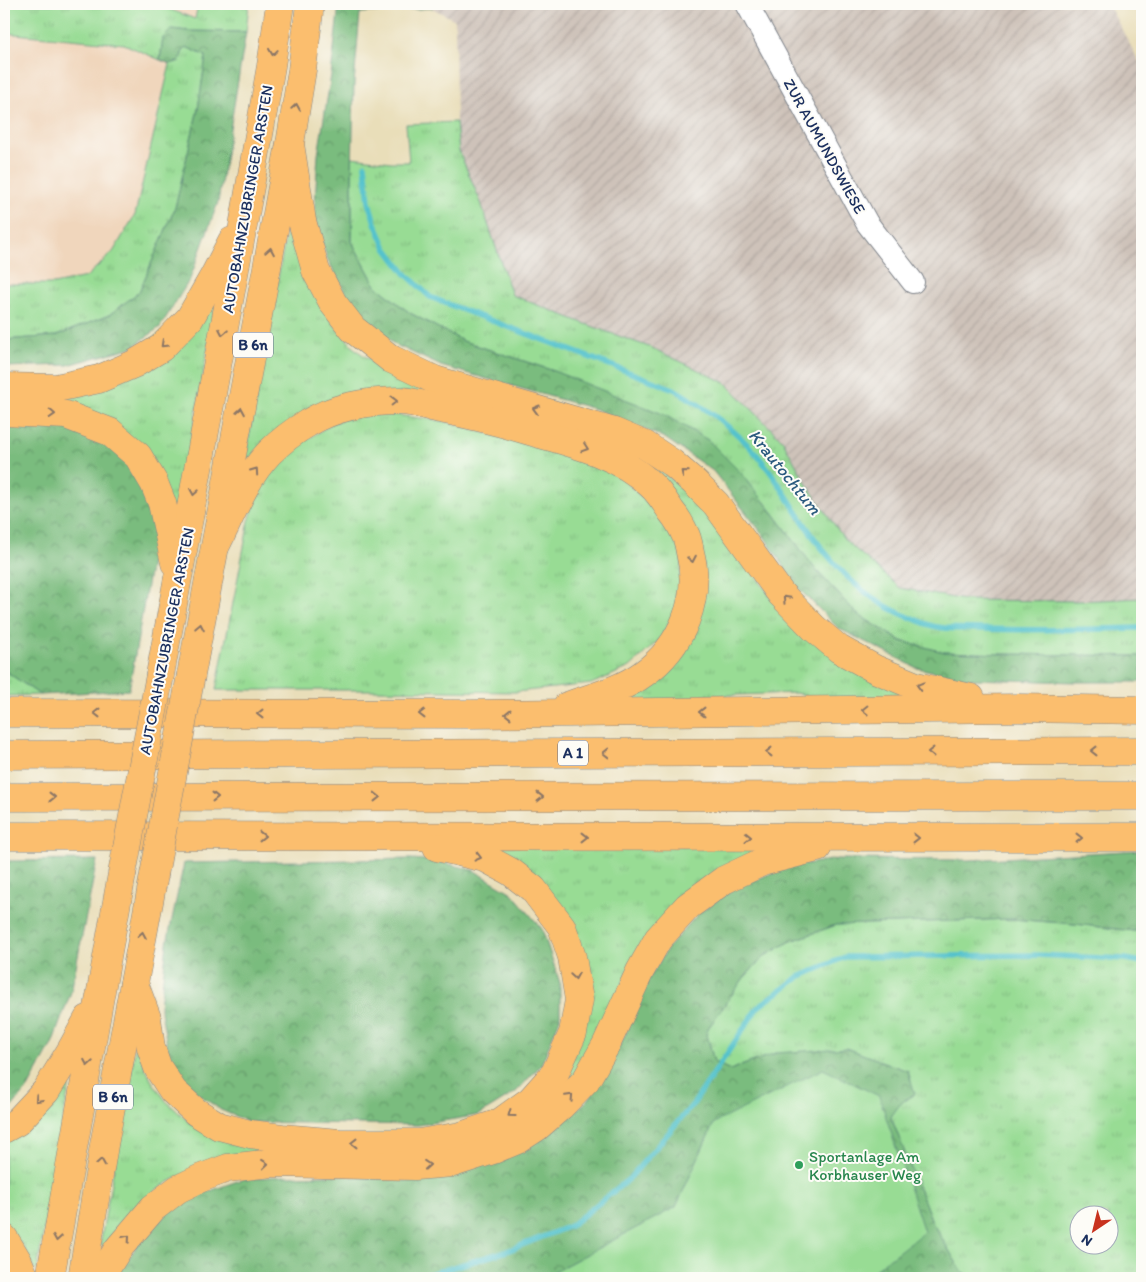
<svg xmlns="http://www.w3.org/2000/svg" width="1146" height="1282" viewBox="0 0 1146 1282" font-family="Itim,sans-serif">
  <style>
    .built { fill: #f0d6bc }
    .industrial { fill: url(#industrial-furrows) }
    .grass { fill: url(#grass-tufts); stroke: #5a8679; fill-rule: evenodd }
    .forest { fill: url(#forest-crowns); stroke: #4a766e }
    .pitch { fill: #98dc94; stroke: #5a8679 }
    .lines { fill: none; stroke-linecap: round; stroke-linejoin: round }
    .stream { stroke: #55c2cc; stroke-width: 5.5 }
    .minor-casing { stroke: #82868c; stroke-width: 24 }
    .highway-casing { stroke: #82868c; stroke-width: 29 }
    .minor { stroke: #fff; stroke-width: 22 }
    .highway { stroke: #fbbe6e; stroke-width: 28 }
    .highway-bridge-casing { stroke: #82868c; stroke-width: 29; stroke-linecap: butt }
    .highway-bridge { stroke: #fbbe6e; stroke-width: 28 }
    .oneway { stroke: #8b7666 }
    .leisure-dot { fill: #2e9e5b; stroke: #fdfcf7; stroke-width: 2 }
    .labels { text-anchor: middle; stroke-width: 4; stroke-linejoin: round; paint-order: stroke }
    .shield { fill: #fdfcf7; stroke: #5f6c8c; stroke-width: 1 }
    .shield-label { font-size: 15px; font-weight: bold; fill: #1b2f5e }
    .street-label { font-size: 16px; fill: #1b2f5e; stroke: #fdfcf7 }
    .leisure-label { font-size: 16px; fill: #27864d; stroke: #fdfcf7; text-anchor: start }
    .water-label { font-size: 18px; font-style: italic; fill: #2c5b7f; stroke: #fdfcf7 }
  </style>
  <defs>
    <pattern id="industrial-furrows" width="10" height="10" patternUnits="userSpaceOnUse" patternTransform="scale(1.25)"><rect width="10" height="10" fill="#cec2b9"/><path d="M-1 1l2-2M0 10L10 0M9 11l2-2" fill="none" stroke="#b0a7a1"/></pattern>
    <pattern id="grass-tufts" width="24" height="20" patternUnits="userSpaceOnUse" patternTransform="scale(1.25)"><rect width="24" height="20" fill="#98dc94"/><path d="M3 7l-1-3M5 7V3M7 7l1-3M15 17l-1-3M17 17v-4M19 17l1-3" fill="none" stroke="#82bd82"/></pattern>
    <pattern id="forest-crowns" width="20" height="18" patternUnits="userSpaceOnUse" patternTransform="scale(1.25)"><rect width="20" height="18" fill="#7abc7e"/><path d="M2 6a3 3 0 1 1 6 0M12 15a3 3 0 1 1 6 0" fill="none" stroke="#63996a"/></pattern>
  </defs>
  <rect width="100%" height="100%" fill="#fdfcf7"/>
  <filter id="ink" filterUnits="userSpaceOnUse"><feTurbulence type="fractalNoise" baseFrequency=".02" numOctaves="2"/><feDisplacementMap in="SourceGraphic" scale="10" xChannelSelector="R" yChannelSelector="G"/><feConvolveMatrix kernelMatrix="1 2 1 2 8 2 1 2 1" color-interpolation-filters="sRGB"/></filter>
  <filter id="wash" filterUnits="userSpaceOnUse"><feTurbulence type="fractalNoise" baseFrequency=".0096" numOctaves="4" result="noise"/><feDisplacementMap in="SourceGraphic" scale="20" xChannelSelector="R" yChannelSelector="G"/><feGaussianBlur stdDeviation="1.12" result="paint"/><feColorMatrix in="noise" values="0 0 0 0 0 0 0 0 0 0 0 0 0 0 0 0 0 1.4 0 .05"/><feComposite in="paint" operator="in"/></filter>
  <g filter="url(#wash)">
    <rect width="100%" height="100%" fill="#e9deb9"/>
    <g class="built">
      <polygon points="156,4 198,4 196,20"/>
      <polygon points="4,33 124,44 170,64 135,215 113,252 86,277 54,284 4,284"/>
    </g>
    <polygon class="industrial" points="436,4 1108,4 1142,67 1142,408 1135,413 1142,426 1142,598 1078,601 964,600 900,588 845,540 807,485 783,441 726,383 652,348 583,323 511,295 481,203 459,151 456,122 455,20 432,8"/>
    <g class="grass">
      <polygon points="4,4 156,4 195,19 198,4 249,4 246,32 188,31 172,29 163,38 160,60 124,44 4,33"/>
      <polygon points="186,47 206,56 198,109 175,208 139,292 109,315 56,336 4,340 4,284 54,284 86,277 113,252 135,215 170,64 180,61 182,53"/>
      <polygon points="456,122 459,151 481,203 512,295 583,323 652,348 726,383 783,441 807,485 845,540 900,588 964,600 1078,601 1142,598 1142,656 1003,654 944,652 901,641 857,614 815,569 775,515 742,474 708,440 551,370 463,341 410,313 376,286 352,242 352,157 391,162 409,162 406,124"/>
      <polygon points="287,229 295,233 332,322 356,350 391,374 433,391 431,396 402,392 253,457 245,459"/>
      <polygon points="216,302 177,520 18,397 57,395 211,303"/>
      <polygon points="387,414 443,421 582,460 622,478 655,510 675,536 682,559 677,607 661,638 630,667 591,684 516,692 379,690 216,690 249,521 260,487 276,462 294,448 333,423 356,415"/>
      <polygon points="612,442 642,455 713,514 770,596 923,696 824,702 796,693 703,696 687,702 618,702 636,688 704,565"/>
      <polygon points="4,670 40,695 4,696"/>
      <path d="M780 845 781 848C772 850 761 852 752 856 711 874 673 902 647 939 627 967 616 1000 601 1031 581 1073 550 1110 508 1132 483 1145 455 1154 427 1156 377 1159 327 1152 278 1154 264 1155 249 1153 235 1156 217 1160 200 1167 183 1175 170 1181 154 1189 144 1200 130 1213 118 1231 106 1246L100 1245 137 1039 140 1041 141 1058 151 1080 166 1101 191 1124 218 1137 252 1146 305 1147 357 1152H412L449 1148 474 1142 497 1133 515 1122 552 1090 569 1063 580 1035 587 1007 584 972 577 944 566 915 532 875 506 860 478 848V846Z"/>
      <path d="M1012 919 1075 924 1142 932V1278H977L962 1272 933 1224 890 1116C897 1107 904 1099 915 1094L776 1053 730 1070 714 1062 706 1031 743 979 763 957 789 942 836 925ZM1078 1214H1108V1244H1078Z"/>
      <polygon points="67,1081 70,1082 59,1141 37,1270 34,1270 25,1250 4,1223 4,1141"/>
    </g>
    <g class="forest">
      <polygon points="339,4 436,4 432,8 360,13 354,84 352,173 352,242 376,286 410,313 463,341 551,370 663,414 708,440 742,474 775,515 815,569 857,614 901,641 944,652 1003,654 1142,656 1142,682 1075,682 971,679 917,668 838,628 799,589 762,533 713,471 665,438 595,409 441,366 394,344 354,310 327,258 314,217 318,155 331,75"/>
      <polygon points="172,29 188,31 246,32 218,202 190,279 160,327 133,347 68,365 4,367 4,340 56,336 109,315 139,292 175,208 198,109 206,56 186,47 182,53 180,61 170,64 160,60 163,38"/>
      <polygon points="4,422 55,424 108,444 127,461 144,484 154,518 153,550 129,690 40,695 4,670"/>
      <path d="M1142 850V932L1075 924 1012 919 836 925 789 942 763 957 743 979 706 1031 714 1062 730 1070 776 1053 846 1048 908 1071 915 1094C904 1099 897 1107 891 1117L933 1224 962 1272 977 1278H859L714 1123 676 1207 542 1278H115L139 1243 167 1213 196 1196 243 1179 284 1176 335 1175 410 1181 444 1177 555 1129 588 1100 608 1070 630 1024 647 982 669 946 699 913 735 888 787 867 837 859 969 860Z"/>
      <polygon points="411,859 437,861 473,870 512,893 542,929 560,983 560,1019 541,1065 516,1092 479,1115 418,1125 249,1122 221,1110 191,1089 169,1056 160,1006 167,943 184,863"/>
      <polygon points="97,860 71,992 52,1044 28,1088 10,1109 4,1113 4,861"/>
    </g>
    <polygon class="pitch" points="823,1069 879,1096 924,1232 864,1278 542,1278 676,1207 714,1123"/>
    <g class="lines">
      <g class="stream">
        <path d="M365 165 369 202 375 223 386 248 405 273 430 297 463 310 674 389C701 405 727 423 749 446 770 468 785 494 802 520 829 562 862 599 909 617 918 620 928 626 938 627 952 630 968 628 983 629 1036 631 1089 629 1142 628"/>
        <polyline points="417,1278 507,1251 570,1226 629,1179 694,1103 758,1007 799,977 845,957 1036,955 1126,959 1142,962"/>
      </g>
    </g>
  </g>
  <g filter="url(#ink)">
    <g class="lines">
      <defs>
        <polyline id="minor" points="747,4 867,223 913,282"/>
        <g id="highway">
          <polyline points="290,144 302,221 316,271 333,303 353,329 391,359 435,380 614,432 645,445 672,463 694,482 716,504 781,594 814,628 839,649 875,669 916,686 971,698"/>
          <polyline points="4,387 56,388 99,379 134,364 161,348 190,318 214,276 232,241"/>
          <polyline points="4,412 66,415 110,432 138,456 154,483 162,503 175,563"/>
          <path d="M216 545C232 514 245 478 269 453 281 441 294 431 308 423 336 406 367 401 399 401 413 401 427 406 440 409 472 415 504 423 536 433 576 444 620 455 651 485 659 492 665 502 671 511 677 518 682 527 686 536 688 541 689 546 690 552 702 598 682 647 643 674 621 690 592 697 567 706"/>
          <polyline points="160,675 245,215 271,66 280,4"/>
          <polyline points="191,675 290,144 302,70 310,4"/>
          <polyline points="4,713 471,714 1019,708 1142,710"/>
          <polyline points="4,755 1142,751"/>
          <polyline points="4,797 1142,796"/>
          <polyline points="4,836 1142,837"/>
          <polyline points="134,983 147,1018 151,1048 158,1068 173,1091 196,1112 219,1126 250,1134 282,1138 340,1143 419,1143 461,1136 499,1123 531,1100 555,1073 573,1033 579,1000 572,957 562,927 533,889 511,872 485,858 437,847"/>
          <polyline points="4,1129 17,1122 46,1091 71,1050 88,1019"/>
          <polyline points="4,1238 18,1261 25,1278"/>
          <polyline points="50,1278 107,957 122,874"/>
          <polyline points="82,1278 104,1145 154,875"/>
          <polyline points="100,1278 118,1249 153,1208 178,1189 201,1178 228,1168 272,1163 415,1166 453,1163 493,1150 517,1140 537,1127 561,1106 586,1080 606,1045 640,971 658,939 688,906 724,880 762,862 817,848"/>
        </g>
      </defs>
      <use href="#minor" class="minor-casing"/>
      <use href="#highway" class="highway-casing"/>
      <use href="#minor" class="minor"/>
      <use href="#highway" class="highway"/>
      <defs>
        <g id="highway-bridge">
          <polyline points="122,874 160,675"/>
          <polyline points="154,875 191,675"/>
        </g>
      </defs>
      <use href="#highway-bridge" class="highway-bridge-casing"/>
      <use href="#highway-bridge" class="highway-bridge"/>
    </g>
    <defs><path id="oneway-chevron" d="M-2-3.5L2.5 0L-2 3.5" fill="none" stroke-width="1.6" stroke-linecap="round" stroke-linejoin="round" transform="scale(1.25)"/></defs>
    <g class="oneway">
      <use href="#oneway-chevron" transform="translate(273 52) rotate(98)"/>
      <use href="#oneway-chevron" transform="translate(296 107) rotate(-81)"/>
      <use href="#oneway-chevron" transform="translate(270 251) rotate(-80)"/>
      <use href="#oneway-chevron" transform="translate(223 332) rotate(101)"/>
      <use href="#oneway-chevron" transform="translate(164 344) rotate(137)"/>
      <use href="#oneway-chevron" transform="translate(394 401) rotate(-1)"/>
      <use href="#oneway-chevron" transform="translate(536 409) rotate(-164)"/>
      <use href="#oneway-chevron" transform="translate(241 411) rotate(-80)"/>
      <use href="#oneway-chevron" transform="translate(52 414) rotate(3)"/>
      <use href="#oneway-chevron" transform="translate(585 448) rotate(19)"/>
      <use href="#oneway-chevron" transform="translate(255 471) rotate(-55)"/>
      <use href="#oneway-chevron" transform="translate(684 473) rotate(-140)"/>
      <use href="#oneway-chevron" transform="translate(194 492) rotate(100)"/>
      <use href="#oneway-chevron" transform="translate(692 559) rotate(79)"/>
      <use href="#oneway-chevron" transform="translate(786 599) rotate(-133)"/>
      <use href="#oneway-chevron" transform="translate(200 627) rotate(-79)"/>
      <use href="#oneway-chevron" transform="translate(920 686) rotate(-165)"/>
      <use href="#oneway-chevron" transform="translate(865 710) rotate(179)"/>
      <use href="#oneway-chevron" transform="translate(702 712) rotate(180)"/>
      <use href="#oneway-chevron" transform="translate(97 713) rotate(-180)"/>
      <use href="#oneway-chevron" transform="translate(260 714) rotate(-180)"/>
      <use href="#oneway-chevron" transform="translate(422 714) rotate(-180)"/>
      <use href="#oneway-chevron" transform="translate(508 714) rotate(180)"/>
      <use href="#oneway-chevron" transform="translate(1094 751) rotate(180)"/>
      <use href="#oneway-chevron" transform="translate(769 752) rotate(180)"/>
      <use href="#oneway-chevron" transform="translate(931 752) rotate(180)"/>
      <use href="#oneway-chevron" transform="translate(606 753) rotate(180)"/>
      <use href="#oneway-chevron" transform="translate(52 797)"/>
      <use href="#oneway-chevron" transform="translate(215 797)"/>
      <use href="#oneway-chevron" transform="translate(377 797)"/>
      <use href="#oneway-chevron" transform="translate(540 797)"/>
      <use href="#oneway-chevron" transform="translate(262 836)"/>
      <use href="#oneway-chevron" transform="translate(585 837)"/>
      <use href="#oneway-chevron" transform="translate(748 837)"/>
      <use href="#oneway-chevron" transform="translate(916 838)"/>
      <use href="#oneway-chevron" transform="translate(1079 838)"/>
      <use href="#oneway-chevron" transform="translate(478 857) rotate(14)"/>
      <use href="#oneway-chevron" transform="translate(142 935) rotate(-80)"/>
      <use href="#oneway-chevron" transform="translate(575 976) rotate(81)"/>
      <use href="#oneway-chevron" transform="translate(88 1063) rotate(100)"/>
      <use href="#oneway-chevron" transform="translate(570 1097) rotate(-47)"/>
      <use href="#oneway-chevron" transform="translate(38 1099) rotate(132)"/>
      <use href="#oneway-chevron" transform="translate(511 1114) rotate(144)"/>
      <use href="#oneway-chevron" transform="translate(354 1143) rotate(-180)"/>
      <use href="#oneway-chevron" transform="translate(101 1162) rotate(-81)"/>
      <use href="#oneway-chevron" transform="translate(265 1164) rotate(-6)"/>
      <use href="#oneway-chevron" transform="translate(427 1165) rotate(-5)"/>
      <use href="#oneway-chevron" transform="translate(57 1238) rotate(99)"/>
      <use href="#oneway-chevron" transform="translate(127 1238) rotate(-49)"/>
    </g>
  </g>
  <circle class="leisure-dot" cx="799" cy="1165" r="5"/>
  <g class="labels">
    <g class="shield">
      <rect x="233" y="332.5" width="40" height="25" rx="4"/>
      <rect x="558" y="740.5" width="30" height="25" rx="4"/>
      <rect x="93" y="1084.5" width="40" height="25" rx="4"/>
    </g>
    <g class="shield-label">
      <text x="253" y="350">B 6n</text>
      <text x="573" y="758">A 1</text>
      <text x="113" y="1102">B 6n</text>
    </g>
    <g class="street-label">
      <text transform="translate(825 146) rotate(61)" y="6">ZUR AUMUNDSWIESE</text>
      <text transform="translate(247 199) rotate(-80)" y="6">AUTOBAHNZUBRINGER ARSTEN</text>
      <text transform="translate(166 641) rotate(-79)" y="6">AUTOBAHNZUBRINGER ARSTEN</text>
    </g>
    <g class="leisure-label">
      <text x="809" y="1162">Sportanlage Am<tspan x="809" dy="18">Korbhauser Weg</tspan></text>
    </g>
    <g class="water-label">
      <text transform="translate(785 472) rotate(51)" y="6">Krautochtum</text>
    </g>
  </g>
  <rect width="1146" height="1282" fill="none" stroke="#fdfcf7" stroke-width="20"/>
  <g transform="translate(1094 1230) rotate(215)"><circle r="24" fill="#fdfcf7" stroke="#a3aaba"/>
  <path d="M0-4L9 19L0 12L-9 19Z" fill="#c8321e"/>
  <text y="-8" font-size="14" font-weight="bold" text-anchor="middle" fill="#1b2f5e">N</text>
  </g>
</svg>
